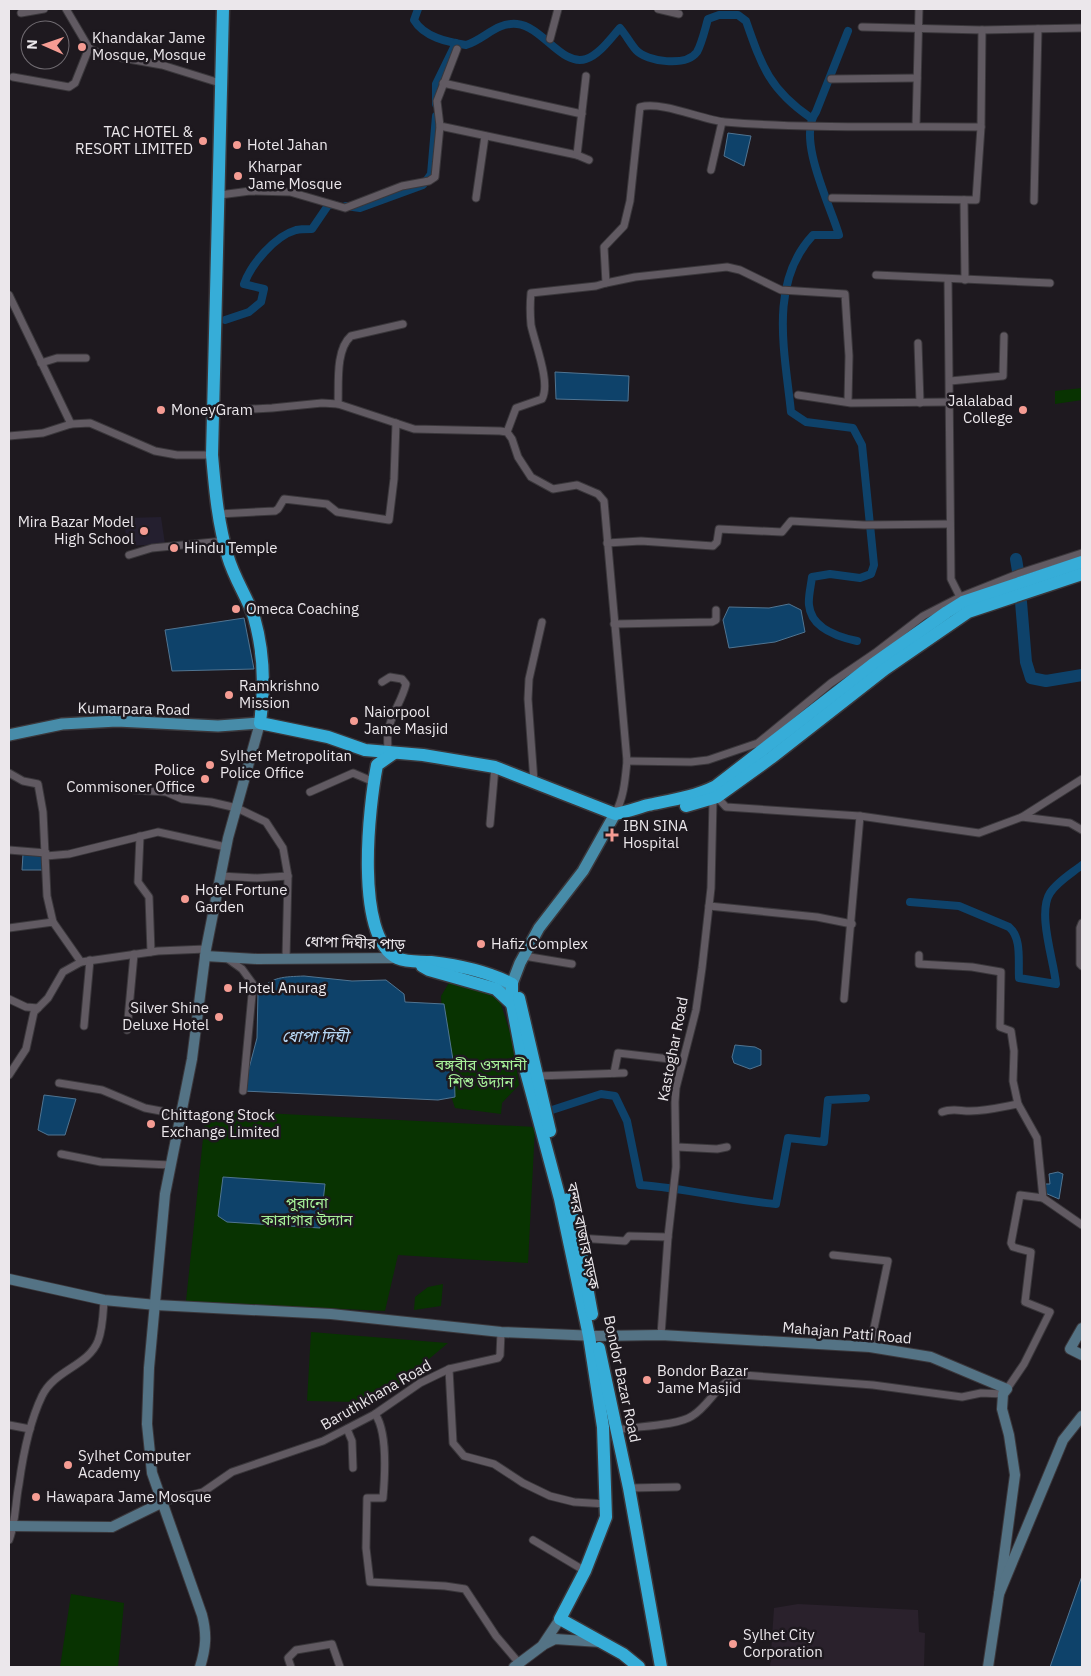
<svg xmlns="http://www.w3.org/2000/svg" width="1091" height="1676" viewBox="0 0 1091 1676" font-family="'IBM Plex Sans','Noto Sans Bengali',sans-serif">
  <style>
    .built { fill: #2a212c }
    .education { fill: #241f2f }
    .green { fill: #083301 }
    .water { fill: #0e426a; stroke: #507491 }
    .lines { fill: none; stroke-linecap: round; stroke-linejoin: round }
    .canal { stroke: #0e426a; stroke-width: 8 }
    .river { stroke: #0e426a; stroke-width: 12 }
    .street-casing { stroke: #3a373b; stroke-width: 9 }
    .secondary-casing { stroke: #3a373b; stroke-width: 12 }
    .primary-casing { stroke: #3a373b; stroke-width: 14 }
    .highway-casing { stroke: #3a373b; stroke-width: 15 }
    .street { stroke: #615a62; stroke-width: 7 }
    .secondary { stroke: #547385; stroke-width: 10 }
    .primary { stroke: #478ca9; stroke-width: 11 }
    .highway { stroke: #36add8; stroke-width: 12 }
    .poi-dot { fill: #f59c93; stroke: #1e191f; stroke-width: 2 }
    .labels { text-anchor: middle; stroke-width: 5; stroke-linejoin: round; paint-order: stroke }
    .poi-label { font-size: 15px; fill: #ebe7eb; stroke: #1e191f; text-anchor: start }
    .street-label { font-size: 15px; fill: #ebe7eb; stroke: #1e191f }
    .park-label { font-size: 15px; fill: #a7f199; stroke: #1e191f }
    .water-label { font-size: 16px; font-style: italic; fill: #b7d8f6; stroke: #1e191f }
  </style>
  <rect width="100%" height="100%" fill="#1e191f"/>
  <polygon class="built" points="798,1604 918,1610 919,1632 925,1633 924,1667 770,1667 774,1608"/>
  <polygon class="education" points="161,517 165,544 126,546 125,518"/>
  <g class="green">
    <polygon points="1082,388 1082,400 1055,404 1055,391"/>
    <polygon points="450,981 499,998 512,1039 519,1085 502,1103 501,1114 455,1108 446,1081 441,996"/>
    <polygon points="206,1110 535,1127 528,1263 398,1255 385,1311 186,1301"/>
    <polygon points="443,1284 441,1306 414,1310 415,1297 428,1287"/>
    <polygon points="311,1332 447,1343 448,1343 386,1395 359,1402 307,1401"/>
    <polygon points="71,1594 124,1603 118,1667 60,1667"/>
  </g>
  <g class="water">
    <polygon points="728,133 751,136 744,166 724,156"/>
    <polygon points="555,372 629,376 628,401 556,399"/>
    <polygon points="789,604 801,610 805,632 775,642 729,648 723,620 729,607 769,608"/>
    <polygon points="244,618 254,669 172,671 165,630"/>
    <polygon points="23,854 42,856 43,870 22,870"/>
    <path d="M304 976 352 981 386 980 404 994 405 1002 444 1004 454 1066 455 1097 438 1100 243 1091 257 1038 258 992C272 976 284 977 304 976Z"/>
    <polygon points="735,1045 755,1047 761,1050 761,1065 750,1069 734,1063 732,1057"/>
    <polygon points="44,1095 76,1099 65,1135 48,1135 38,1130"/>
    <polygon points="1058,1172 1063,1174 1059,1199 1045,1193 1045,1184 1050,1184 1049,1174"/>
    <polygon points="223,1177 325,1184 320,1228 227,1222 218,1216"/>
    <polygon points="1082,1576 1082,1667 1050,1667"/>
  </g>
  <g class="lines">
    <g class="canal">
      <path d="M418 9 414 20C424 37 447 42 466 45 485 39 496 22 517 24 542 26 562 67 586 59 599 55 611 38 620 28 626 35 630 43 636 50 647 62 686 67 697 52 702 43 705 29 708 19L719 15H738L746 21C762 67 770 90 811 118"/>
      <path d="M848 31 816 112C796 138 831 207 839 235H813C768 283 785 353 791 412L806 422 853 428 862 445 874 565 871 574 860 578 830 574 812 577C811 586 808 597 809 605 811 628 838 637 857 641"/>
      <polyline points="436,104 436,84 456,43"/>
      <polyline points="346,206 360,208 423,185 431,174 436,116"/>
      <path d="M225 320 249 312 261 302 264 289 244 284C251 264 275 236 296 230 300 229 306 229 312 229L329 204 335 205"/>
      <path d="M910 902 959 906 1009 927C1022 938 1018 961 1019 978L1056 984C1054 961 1037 913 1050 893 1057 882 1072 873 1082 865"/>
      <path d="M552 1110 601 1094 615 1096 627 1121 640 1185C686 1188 730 1200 776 1204L788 1138 824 1142 828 1100 866 1098"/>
    </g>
    <g class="river">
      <polyline points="1016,559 1018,571"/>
      <polyline points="1021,602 1026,662 1031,678 1046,681 1082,675"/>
    </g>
    <defs>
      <g id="street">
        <polyline points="66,9 89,48 101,54 162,65 220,83"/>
        <polyline points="658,9 679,14"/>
        <polyline points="21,13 44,9"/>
        <polyline points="862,27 982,30 1082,28"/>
        <polyline points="550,39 558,9"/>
        <polyline points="457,49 437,101 440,126 577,155 589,160"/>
        <polyline points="13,77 69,87 75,83 89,48"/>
        <polyline points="831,79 917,78"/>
        <polyline points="443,83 582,114"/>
        <polyline points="916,126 919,9"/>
        <polyline points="577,155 586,76"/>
        <polyline points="711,170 722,122"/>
        <polyline points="220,195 250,191 290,192 345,208 402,186 429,181 435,177 440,126"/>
        <polyline points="476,198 485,136"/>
        <polyline points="832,198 976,200 981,127 982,30"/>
        <polyline points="964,200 965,280"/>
        <polyline points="1034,201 1038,29"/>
        <polyline points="876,275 1050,283"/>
        <polyline points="948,279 951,579 962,601"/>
        <polyline points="606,283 635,277 727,267 740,270 781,290 845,294 849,356 848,401"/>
        <polyline points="9,295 71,424"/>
        <polyline points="918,343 920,403"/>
        <polyline points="41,363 57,358 86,358"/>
        <polyline points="950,381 1003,376 1004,336"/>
        <polyline points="798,395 851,403 950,402"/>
        <path d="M338 404C339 385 335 350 351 336L403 324"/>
        <path d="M213 411 272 408 322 403 338 404 414 429 500 431 507 432 512 439 518 457 531 477 553 489 577 485 598 494 604 501 627 761C625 781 624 797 615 814"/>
        <path d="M507 432 516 408 542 399C551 383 535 344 531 325 530 314 530 303 531 293L596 286 606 283 604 247 624 226 630 201 640 107C663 101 702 120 725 122 810 129 896 126 981 127"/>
        <polyline points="9,436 43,433 71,424 90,423 155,451 177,455 212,455"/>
        <polyline points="218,514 275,511 278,509 284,499 327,504 337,512 389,520 394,479 396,423"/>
        <polyline points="607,543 641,541 713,546 717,542 719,529 782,532 791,521 864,525 950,524"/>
        <polyline points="129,555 152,548 224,541"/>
        <polyline points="614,624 712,622 716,620 716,610"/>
        <path d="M382 682 390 677 402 679 406 684C402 701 390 716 388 732 387 738 388 746 388 752"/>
        <polyline points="627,761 691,762 708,760 758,743 831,683 875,653 923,616 960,597 1020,573 1082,553"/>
        <polyline points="9,773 23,781 38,784 43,812 47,896 53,922"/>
        <polyline points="534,782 528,699 529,679 542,622"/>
        <polyline points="134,790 166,792 182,799 211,802 237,808 266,822 283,848 288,876 286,958"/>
        <polyline points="310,792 353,773 374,782"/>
        <polyline points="717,797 726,807 860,816 979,833 1022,817 1082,779"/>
        <polyline points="1022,817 1070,823 1082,830"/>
        <polyline points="490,824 495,767"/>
        <polyline points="140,836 138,882 149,897 151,952"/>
        <polyline points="9,850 46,853"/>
        <polyline points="46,856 69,854 158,832 226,847"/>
        <polyline points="220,876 257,878 288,876"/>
        <polyline points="709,906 817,917 852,924"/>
        <polyline points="1082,923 1080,928 1080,964 1082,966"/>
        <polyline points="9,928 53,922 81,962 158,951 206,949"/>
        <polyline points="919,955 919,964 972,967 1001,972 1000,1027 1011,1031 1014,1051 1013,1081 1018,1104 1037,1138 1043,1198 1082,1225"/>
        <polyline points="524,956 572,964"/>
        <polyline points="228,959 242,969 253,984 243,1091"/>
        <polyline points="9,999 26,1007 38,1008"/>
        <polyline points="844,999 860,816"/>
        <polyline points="84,1026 90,960"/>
        <polyline points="127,1030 134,954"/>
        <polyline points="614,1073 618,1053 670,1059"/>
        <polyline points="9,1075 26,1049 34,1012 48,998 63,972 81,962"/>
        <polyline points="537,1076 624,1073"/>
        <polyline points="59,1083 102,1090 145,1108 182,1115"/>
        <path d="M942 1112C952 1108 960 1111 970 1111 986 1111 1002 1107 1018 1104"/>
        <polyline points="677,1147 717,1149 727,1147"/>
        <polyline points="61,1154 101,1162 171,1165"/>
        <polyline points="578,1238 625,1241 629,1236 668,1237"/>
        <polyline points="833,1255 888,1261 870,1347"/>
        <polyline points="661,1335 668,1237 676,1167 675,1102 676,1088 696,1010 702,968 711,888 713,800"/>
        <polyline points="449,1369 453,1443 464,1456 494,1464 523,1483 550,1496 574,1502 606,1504"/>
        <polyline points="1007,1389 1024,1364 1050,1312 1025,1302 1031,1252 1013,1247 1011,1243 1020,1195 1043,1198"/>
        <path d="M375 1414C388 1432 385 1475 383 1498H367L366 1548 370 1582 445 1586 465 1589 496 1636 519 1663"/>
        <polyline points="9,1425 30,1429"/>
        <polyline points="347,1429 352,1441 353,1468"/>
        <path d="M616 1430C636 1426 677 1426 692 1416 711 1405 719 1378 743 1375L873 1385 962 1397 981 1393 1003 1394"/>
        <polyline points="629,1488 677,1487"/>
        <polyline points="163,1502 203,1492 232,1472 323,1441 375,1414 420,1383 449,1369 498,1358 500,1355 501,1332"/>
        <path d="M9 1540C16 1522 15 1504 19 1484 23 1455 29 1423 42 1396 54 1370 88 1366 98 1341 103 1328 103 1314 104 1300"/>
        <polyline points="533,1540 585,1571"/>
        <polyline points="291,1667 288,1658 296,1650 332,1644 340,1667"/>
      </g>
      <g id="secondary">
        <polyline points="205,956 257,959 398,958"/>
        <polyline points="9,1279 104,1300 156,1305 331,1314 501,1332 597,1336 661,1335 870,1347 931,1357 1007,1389 1003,1394 1002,1409 1009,1435 1015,1475 999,1594"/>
        <polyline points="1082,1328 1070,1349 1082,1355"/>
        <polyline points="9,1526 112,1527 163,1502"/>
        <polyline points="543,1645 555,1639 600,1642"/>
        <path d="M200 1667C206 1648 207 1634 202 1615L152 1473 147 1424 149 1368 165 1194 192 1059 206 949 228 838 260 723"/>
        <polyline points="514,1667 542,1646 560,1619"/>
        <polyline points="988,1667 999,1594 1063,1440 1082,1416"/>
      </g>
      <g id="primary">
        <polyline points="9,735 62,724 117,721 218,726 260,723"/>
        <polyline points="498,991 512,984 520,963 539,928 583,871 615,814"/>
      </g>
      <g id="highway">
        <path d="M223 9 212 455C215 490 218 524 228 557 234 578 247 597 254 617 264 652 265 688 260 723L328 737 365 750 423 755 495 767 615 814C627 812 637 808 648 805 672 800 694 797 716 786L872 665 947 612 963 602 1082 562"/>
        <path d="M394 753 377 765C369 806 354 936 397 958 408 963 420 961 431 962 457 965 489 972 512 984"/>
        <polyline points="686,806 717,797 771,758 885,669 968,612 1082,574"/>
        <polyline points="422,966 429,970 496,989 512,1004"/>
        <polyline points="512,984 512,1004 522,1057 560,1199 589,1336 603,1427 606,1517 585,1571 560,1619 623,1654 639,1667"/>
        <polyline points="519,998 550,1131"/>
        <polyline points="568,1199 578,1238 592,1314"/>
        <polyline points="599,1348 629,1488 661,1667"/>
      </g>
    </defs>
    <use href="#street" class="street-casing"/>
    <use href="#secondary" class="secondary-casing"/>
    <use href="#primary" class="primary-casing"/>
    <use href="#highway" class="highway-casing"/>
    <use href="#street" class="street"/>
    <use href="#secondary" class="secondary"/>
    <use href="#primary" class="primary"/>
    <use href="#highway" class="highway"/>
  </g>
  <g class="poi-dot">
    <circle cx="82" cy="47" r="5"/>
    <circle cx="203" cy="141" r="5"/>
    <circle cx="237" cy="145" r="5"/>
    <circle cx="238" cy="176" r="5"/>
    <circle cx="161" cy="410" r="5"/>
    <circle cx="1023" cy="410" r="5"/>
    <circle cx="144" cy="531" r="5"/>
    <circle cx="174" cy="548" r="5"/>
    <circle cx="236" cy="609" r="5"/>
    <circle cx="229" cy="695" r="5"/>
    <circle cx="354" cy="721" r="5"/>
    <circle cx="210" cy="765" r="5"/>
    <circle cx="205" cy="779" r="5"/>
    <path d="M609.5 827.5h5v5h5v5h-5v5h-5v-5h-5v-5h5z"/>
    <circle cx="185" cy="899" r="5"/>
    <circle cx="481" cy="944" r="5"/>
    <circle cx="228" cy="988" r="5"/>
    <circle cx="219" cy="1017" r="5"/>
    <circle cx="151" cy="1124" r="5"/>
    <circle cx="647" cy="1380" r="5"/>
    <circle cx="68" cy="1465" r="5"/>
    <circle cx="36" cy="1497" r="5"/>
    <circle cx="733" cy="1644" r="5"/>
  </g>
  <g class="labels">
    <g class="poi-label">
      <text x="92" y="43">Khandakar Jame<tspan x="92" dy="17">Mosque, Mosque</tspan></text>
      <text x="193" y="137" text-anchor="end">TAC HOTEL &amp;<tspan x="193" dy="17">RESORT LIMITED</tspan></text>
      <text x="247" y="150">Hotel Jahan</text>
      <text x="248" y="172">Kharpar<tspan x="248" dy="17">Jame Mosque</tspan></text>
      <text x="1013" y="406" text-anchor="end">Jalalabad<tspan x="1013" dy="17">College</tspan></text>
      <text x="171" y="415">MoneyGram</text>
      <text x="134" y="527" text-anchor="end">Mira Bazar Model<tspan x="134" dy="17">High School</tspan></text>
      <text x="184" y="553">Hindu Temple</text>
      <text x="246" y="614">Omeca Coaching</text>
      <text x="239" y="691">Ramkrishno<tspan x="239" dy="17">Mission</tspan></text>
      <text x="364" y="717">Naiorpool<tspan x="364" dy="17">Jame Masjid</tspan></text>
      <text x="220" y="761">Sylhet Metropolitan<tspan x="220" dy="17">Police Office</tspan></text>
      <text x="195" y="775" text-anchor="end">Police<tspan x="195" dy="17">Commisoner Office</tspan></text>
      <text x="623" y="831">IBN SINA<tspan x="623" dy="17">Hospital</tspan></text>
      <text x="195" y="895">Hotel Fortune<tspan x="195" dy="17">Garden</tspan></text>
      <text x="491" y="949">Hafiz Complex</text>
      <text x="238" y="993">Hotel Anurag</text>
      <text x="209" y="1013" text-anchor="end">Silver Shine<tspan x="209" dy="17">Deluxe Hotel</tspan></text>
      <text x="161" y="1120">Chittagong Stock<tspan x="161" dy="17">Exchange Limited</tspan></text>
      <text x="657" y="1376">Bondor Bazar<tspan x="657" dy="17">Jame Masjid</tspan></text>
      <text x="78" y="1461">Sylhet Computer<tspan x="78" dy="17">Academy</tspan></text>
      <text x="46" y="1502">Hawapara Jame Mosque</text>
      <text x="743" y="1640">Sylhet City<tspan x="743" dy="17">Corporation</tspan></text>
    </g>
    <g class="street-label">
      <text transform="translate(134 709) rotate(1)" y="5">Kumarpara Road</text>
      <text transform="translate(355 943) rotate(2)" y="5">ধোপা দিঘীর পাড়</text>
      <text transform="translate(673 1049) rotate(-79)" y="5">Kastoghar Road</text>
      <text transform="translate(583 1236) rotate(78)" y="5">বন্দর বাজার সড়ক</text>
      <text transform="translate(847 1333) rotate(5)" y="5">Mahajan Patti Road</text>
      <text transform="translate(622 1379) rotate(78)" y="5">Bondor Bazar Road</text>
      <text transform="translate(376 1395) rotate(-30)" y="5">Baruthkhana Road</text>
    </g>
    <g class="park-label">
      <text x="481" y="1070">বঙ্গবীর ওসমানী<tspan x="481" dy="17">শিশু উদ্যান</tspan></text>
      <text x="307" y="1208">পুরানো<tspan x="307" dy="17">কারাগার উদ্যান</tspan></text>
    </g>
    <g class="water-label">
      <text x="315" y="1042">ধোপা দিঘী</text>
    </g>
  </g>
  <rect width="1091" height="1676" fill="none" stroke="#ebe7eb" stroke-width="20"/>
  <g transform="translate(45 45) rotate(272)"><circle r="24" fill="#1e191f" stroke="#706b71"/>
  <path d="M0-4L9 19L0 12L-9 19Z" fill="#f59c93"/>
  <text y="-8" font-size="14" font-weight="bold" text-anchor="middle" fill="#ebe7eb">N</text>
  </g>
</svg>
